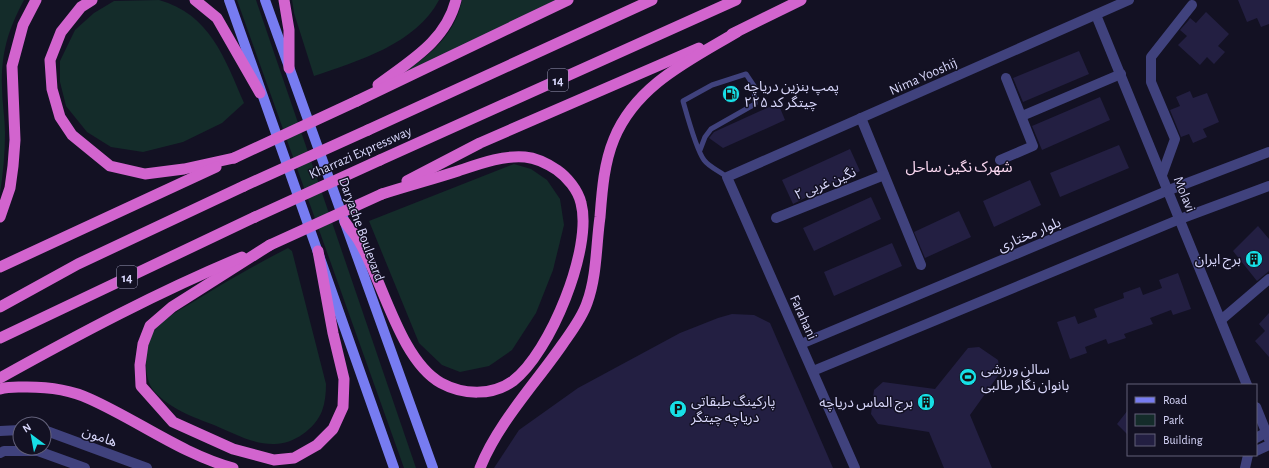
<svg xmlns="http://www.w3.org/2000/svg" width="1269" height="468" viewBox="0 0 1269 468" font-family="'Alegreya Sans','Noto Sans Arabic',sans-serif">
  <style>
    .green { fill: #142c2a }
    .building { fill: #231f42 }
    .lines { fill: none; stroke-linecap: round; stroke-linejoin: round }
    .service { stroke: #40427d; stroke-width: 5 }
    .minor { stroke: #40427d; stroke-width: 10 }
    .tertiary { stroke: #40427d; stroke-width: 10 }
    .secondary { stroke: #777cf1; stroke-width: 10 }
    .trunk { stroke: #d264ce; stroke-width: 11 }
    .trunk-bridge { stroke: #d264ce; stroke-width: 11 }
    .labels { text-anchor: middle; stroke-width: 3; stroke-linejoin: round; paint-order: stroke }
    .shield { fill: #131123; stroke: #9d9cba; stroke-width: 1 }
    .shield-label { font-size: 13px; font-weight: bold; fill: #d8d7fb }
    .street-label { font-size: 14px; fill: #d8d7fb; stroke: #131123 }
    .poi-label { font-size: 14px; fill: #d8d7fb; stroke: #131123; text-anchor: start }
    .neighbourhood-label { font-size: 15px; fill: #fbd8f1; stroke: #131123 }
  </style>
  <rect width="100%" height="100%" fill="#131123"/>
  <g class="green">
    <path d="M0 0H24C8 30 1 53 2 87 2 103 5 118 5 133 5 153 3 174 0 194Z"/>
    <path d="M159 0C210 14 225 59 244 103L222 123 183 142 143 152 111 147 87 132 66 106 60 82V61L75 30 94 13 114 1Z"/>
    <polygon points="237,0 256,0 416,468 404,468"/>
    <path d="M292 0H439C416 44 358 61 314 76L294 13Z"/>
    <path d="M462 0H569L403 73C431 54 455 35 462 0Z"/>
    <polygon points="514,164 531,169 547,180 560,199 564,225 553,270 536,313 512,350 489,366 460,372 442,365 419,343 369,221"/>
    <path d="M288 248 292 251 326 384C326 393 325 403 322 411 315 429 293 444 275 444 254 445 233 433 214 425 193 417 170 409 154 391 142 378 145 345 154 331 163 318 180 310 193 302 224 283 255 265 288 248Z"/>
  </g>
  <g class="building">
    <polygon points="1238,0 1269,0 1269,24 1261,27 1257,18 1247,22"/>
    <polygon points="1206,12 1229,34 1218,46 1225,52 1214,64 1207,57 1200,65 1178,45 1187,36 1180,30 1188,21 1190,18 1196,23"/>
    <polygon points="1079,51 1089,74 1023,102 1013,78"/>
    <polygon points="1190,91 1193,98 1207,93 1219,122 1203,129 1207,137 1193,143 1189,134 1181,137 1170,110 1180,106 1176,97"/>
    <polygon points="1100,97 1110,120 1042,150 1032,126"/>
    <polygon points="778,103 785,120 723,148 709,138 714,132"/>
    <polygon points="1119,145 1129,168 1060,197 1050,173"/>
    <polygon points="850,149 860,171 793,204 782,180"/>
    <polygon points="1030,180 1041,205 994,227 983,201"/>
    <polygon points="871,197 881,219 814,251 803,228"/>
    <polygon points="959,211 971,237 925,258 914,232"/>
    <polygon points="1258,226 1269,239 1269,271 1257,281 1233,251"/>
    <polygon points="892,243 902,266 834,296 824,272"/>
    <polygon points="1178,273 1191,309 1173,315 1171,310 1150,318 1153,324 1124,334 1126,338 1108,344 1106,339 1085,347 1087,353 1070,359 1057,322 1075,316 1078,324 1097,317 1094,309 1124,298 1123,293 1140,287 1143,295 1162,288 1159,280"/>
    <polygon points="1269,313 1269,357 1255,341 1265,331 1259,324"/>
    <polygon points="732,314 754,315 770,323 833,468 494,468 519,430 578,388 680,333 718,318"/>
    <polygon points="979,347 998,360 1000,373 970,415 992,468 944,468 929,432 878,424 871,414 874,390 883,382 935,389 968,348"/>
    <polygon points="1128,410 1128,435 1117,424"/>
  </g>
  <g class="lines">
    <path class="service" d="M700 150 705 137 711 129 755 104 754 86 746 74 712 85 683 101C687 115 696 149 704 160 709 167 721 172 727 177"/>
    <g class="minor">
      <polyline points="1096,15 1247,385"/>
      <polyline points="1022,116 1121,74"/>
      <polyline points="861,118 921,265"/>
      <polyline points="1000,160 1033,146 1006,78"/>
      <polyline points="1162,175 1175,139 1151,82 1151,57 1192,5"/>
      <polyline points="776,218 884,175"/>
      <polyline points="1221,320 1269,279"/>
      <polyline points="801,344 1169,190 1269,152"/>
      <polyline points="813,371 1180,219 1269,186"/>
      <polyline points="1256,407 1269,439"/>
      <polyline points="1256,438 1269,431"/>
      <polyline points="1256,451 1269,445"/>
      <polyline points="855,468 727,177 1129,0"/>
      <polyline points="1245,468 1248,455"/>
    </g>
    <g class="tertiary">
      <polyline points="44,430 147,468"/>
      <polyline points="0,431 20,430"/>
      <polyline points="0,453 4,451 38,451 85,468"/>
    </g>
    <g class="secondary">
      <path d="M229 0C283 156 340 312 394 468"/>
      <polyline points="265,0 433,468"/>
    </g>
    <g class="trunk">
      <polyline points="92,0 81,7 61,32 50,60 52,89 60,117 72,135 110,166 145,174 184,169 234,158"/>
      <polyline points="195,0 217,18 260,93"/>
      <polyline points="284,0 289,30 289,68"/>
      <polyline points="732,34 801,0"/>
      <path d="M378 85C410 61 446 41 456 0"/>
      <polyline points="357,101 568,0"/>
      <polyline points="368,130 652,0"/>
      <polyline points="380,160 736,0"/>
      <polyline points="407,181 480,143 699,48"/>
      <polyline points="0,217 10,188 13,166 15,140 12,66 23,25 36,0"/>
      <path d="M345 222C349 228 355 234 359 241 383 281 400 360 441 383 463 395 492 396 513 381 550 353 593 248 581 203 578 190 567 177 557 170 548 164 537 158 525 157 503 155 479 164 458 171 433 179 407 186 382 194"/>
      <polyline points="270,245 172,307 150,326 143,344 140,365 141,386 173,422 233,449 274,460 294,458 317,445 333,429 343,407 344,379 333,333 318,251"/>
      <polyline points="0,267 216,167"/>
      <polyline points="0,307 78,264 244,186"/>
      <polyline points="0,338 255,217"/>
      <path d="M0 378C79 334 158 292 242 257"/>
      <path d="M0 389C9 386 18 387 27 387 48 387 71 390 90 399 139 421 182 454 233 468"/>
      <path d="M480 468C498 423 535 384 562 345 571 332 582 318 587 303 597 276 596 245 600 217 602 191 604 163 614 139 636 85 690 60 737 32"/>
    </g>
    <g class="trunk-bridge">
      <polyline points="234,158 357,101"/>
      <polyline points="244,186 368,130"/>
      <polyline points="255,217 380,160"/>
      <polyline points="270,245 382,194"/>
    </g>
  </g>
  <defs>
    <symbol id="fuel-disc" viewBox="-11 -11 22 22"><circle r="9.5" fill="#17dfe6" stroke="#131123"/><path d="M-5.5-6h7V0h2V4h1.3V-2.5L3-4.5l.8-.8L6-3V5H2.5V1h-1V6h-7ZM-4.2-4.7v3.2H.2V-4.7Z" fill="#111"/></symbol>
    <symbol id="building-disc" viewBox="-11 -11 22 22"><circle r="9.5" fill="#17dfe6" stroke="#131123"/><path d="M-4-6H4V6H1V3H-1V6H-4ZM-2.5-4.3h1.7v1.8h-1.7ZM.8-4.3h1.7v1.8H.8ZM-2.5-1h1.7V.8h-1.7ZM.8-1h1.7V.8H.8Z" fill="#111"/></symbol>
    <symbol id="stadium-disc" viewBox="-11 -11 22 22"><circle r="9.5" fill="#17dfe6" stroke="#131123"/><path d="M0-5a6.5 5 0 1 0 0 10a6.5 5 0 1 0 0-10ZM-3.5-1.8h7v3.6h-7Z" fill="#111"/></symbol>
    <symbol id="parking-disc" viewBox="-11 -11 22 22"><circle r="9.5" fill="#17dfe6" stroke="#131123"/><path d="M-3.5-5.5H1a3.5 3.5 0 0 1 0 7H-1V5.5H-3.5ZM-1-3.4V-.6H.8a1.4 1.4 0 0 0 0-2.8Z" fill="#111"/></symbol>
  </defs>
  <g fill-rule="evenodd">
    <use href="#fuel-disc" x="721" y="84" width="20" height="20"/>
    <use href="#building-disc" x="1244" y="249" width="20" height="20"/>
    <use href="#stadium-disc" x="958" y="367" width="20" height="20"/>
    <use href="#building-disc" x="916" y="392" width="20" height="20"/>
    <use href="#parking-disc" x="668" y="399" width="20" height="20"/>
  </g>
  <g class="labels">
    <g class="shield">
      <rect x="548" y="69" width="20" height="22" rx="3"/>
      <rect x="117" y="266" width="20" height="22" rx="3"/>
    </g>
    <g class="shield-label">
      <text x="558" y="85">14</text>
      <text x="127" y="282">14</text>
    </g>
    <g class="street-label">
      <text transform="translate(923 76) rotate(-24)" y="5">Nima Yooshij</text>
      <text transform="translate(360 152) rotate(-24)" y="5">Kharrazi Expressway</text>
      <text transform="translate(825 183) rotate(-22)" y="5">نگین غربی ۲</text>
      <text transform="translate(1185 194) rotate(68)" y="5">Molavi</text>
      <text transform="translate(362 229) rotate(70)" y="5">Daryache Boulevard</text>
      <text transform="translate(1029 234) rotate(-23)" y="5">بلوار مختاری</text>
      <text transform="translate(804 317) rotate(66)" y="5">Farahani</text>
      <text transform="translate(100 436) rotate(20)" y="5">هامون</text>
    </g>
    <g class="poi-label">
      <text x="744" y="91">پمپ بنزین دریاچه<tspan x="744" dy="16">چیتگر کد ۲۲۵</tspan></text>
      <text x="1241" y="264" text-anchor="end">برج ایران</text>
      <text x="981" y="374">سالن ورزشی<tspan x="981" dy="16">بانوان نگار طالبی</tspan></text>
      <text x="691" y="406">پارکینگ طبقاتی<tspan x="691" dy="16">دریاچه چیتگر</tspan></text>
      <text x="913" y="407" text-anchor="end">برج الماس دریاچه</text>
    </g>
    <g class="neighbourhood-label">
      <text x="959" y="172">شهرک نگین ساحل</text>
    </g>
  </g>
  <rect x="1127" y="384" width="130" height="72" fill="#131123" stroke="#626079"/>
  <rect x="1135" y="397" width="20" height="6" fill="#777cf1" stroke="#626079"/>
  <text x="1163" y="404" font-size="12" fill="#d8d7fb">Road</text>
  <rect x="1135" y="414" width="20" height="12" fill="#142c2a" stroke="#626079"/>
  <text x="1163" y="424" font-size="12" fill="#d8d7fb">Park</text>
  <rect x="1135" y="434" width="20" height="12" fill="#231f42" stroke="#626079"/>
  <text x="1163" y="444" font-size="12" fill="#d8d7fb">Building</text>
  <g transform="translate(32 436) rotate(328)"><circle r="19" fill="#131123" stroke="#626079"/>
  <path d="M0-3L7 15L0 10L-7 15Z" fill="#17dfe6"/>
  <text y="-6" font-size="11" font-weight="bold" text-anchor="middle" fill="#d8d7fb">N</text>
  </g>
</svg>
